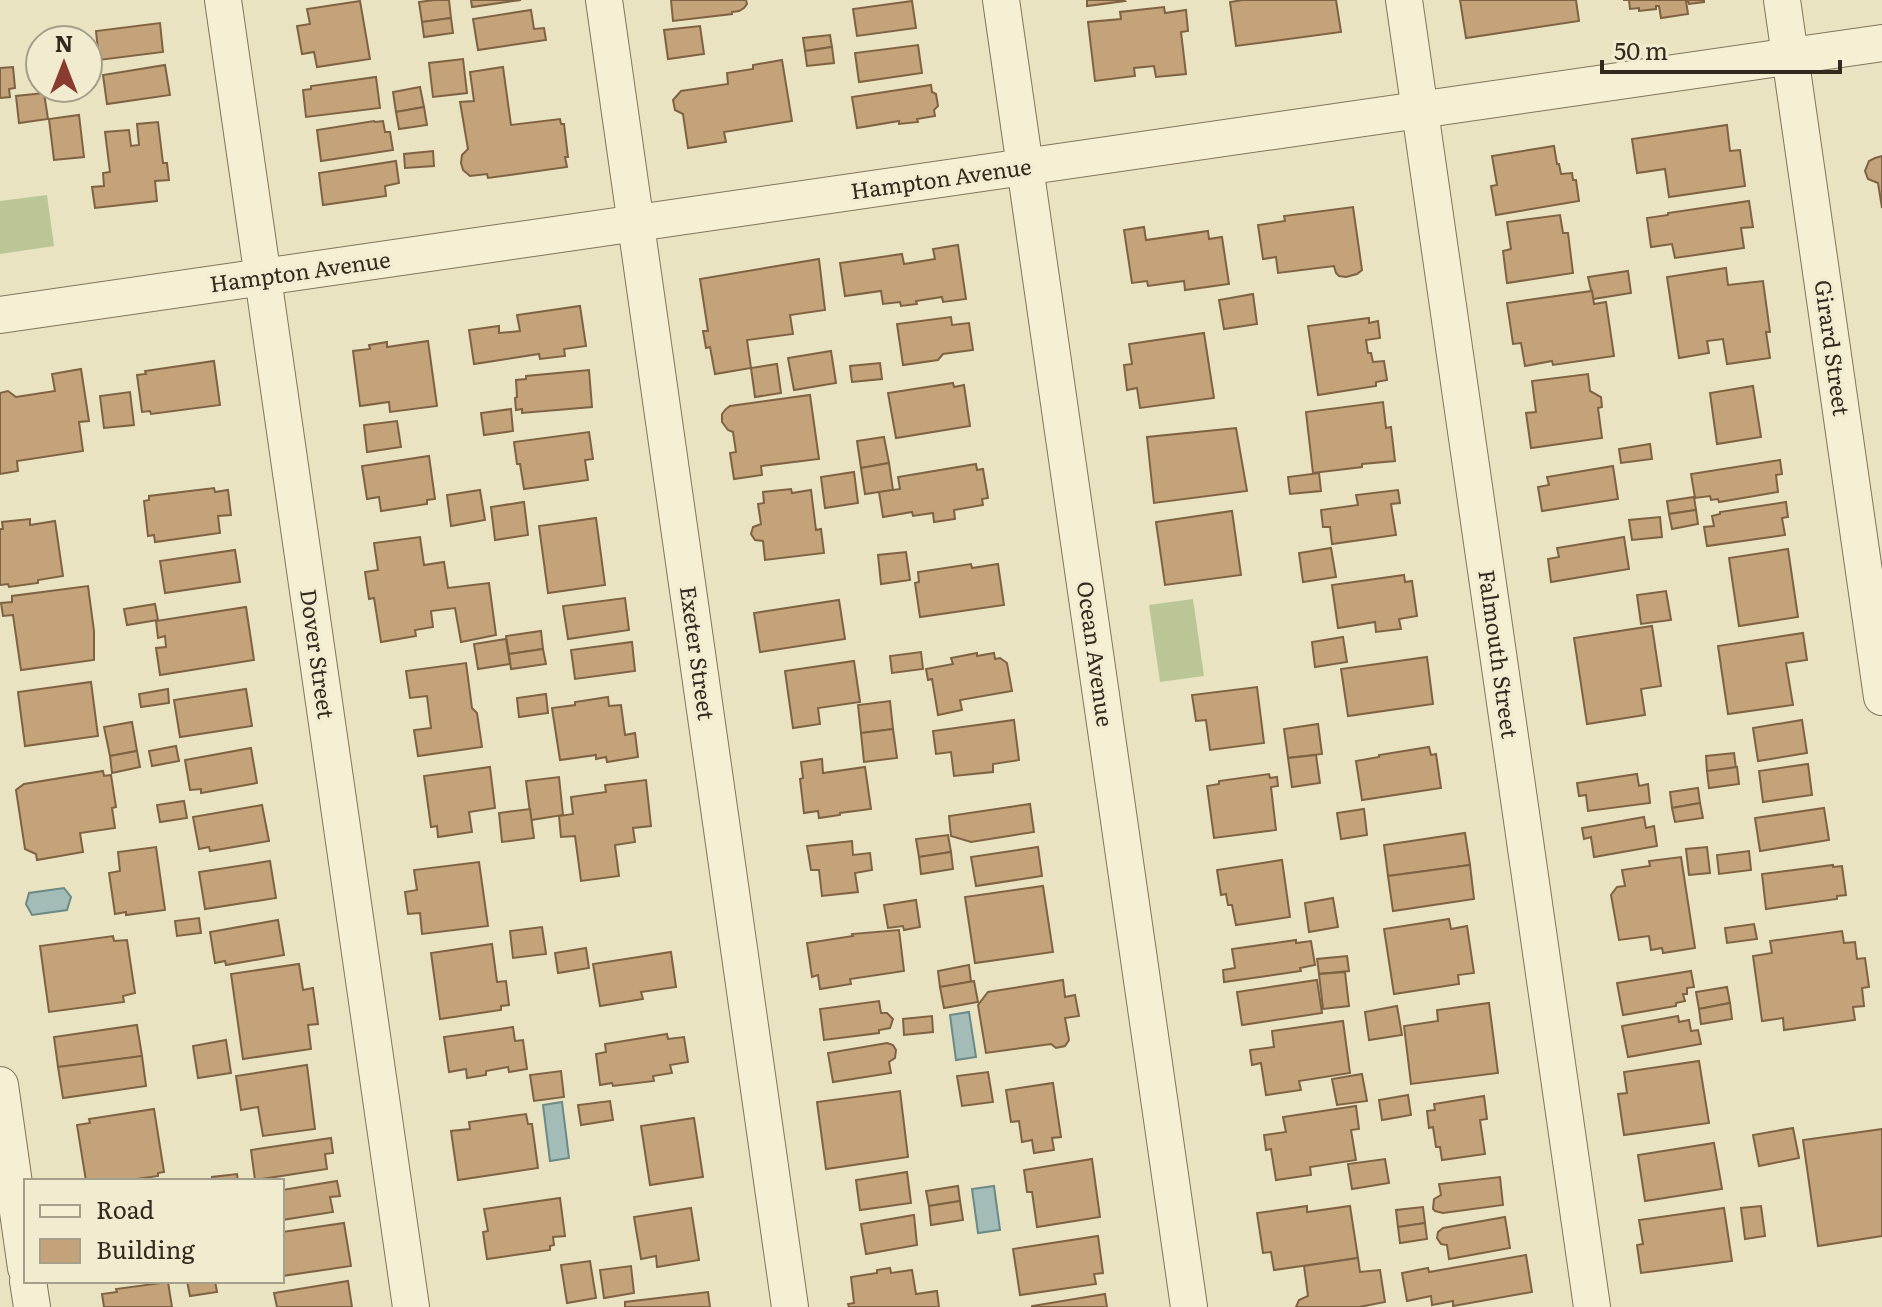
<svg xmlns="http://www.w3.org/2000/svg" width="1882" height="1307" viewBox="0 0 1882 1307" font-family="Literata,serif">
  <style>
    .green { fill: #bac696 }
    .water { fill: #a3bcb8; stroke: #6b8986; stroke-width: 2 }
    .building { fill: #c4a37a; stroke: #7e6242; stroke-width: 2 }
    .lines { fill: none; stroke-linecap: round; stroke-linejoin: round }
    .minor-casing { stroke: #81745a; stroke-width: 38 }
    .minor { stroke: #f5f0d3; stroke-width: 36 }
    .labels { text-anchor: middle; stroke-width: 6; stroke-linejoin: round; paint-order: stroke }
    .street-label { font-size: 22px; fill: #322a1d; stroke: #f1ecd0 }
  </style>
  <rect width="100%" height="100%" fill="#e9e3c1"/>
  <g class="green">
    <polygon points="47,195 54,246 0,254 0,201"/>
    <polygon points="1193,599 1204,676 1160,682 1149,605"/>
  </g>
  <g class="water">
    <polygon points="64,888 71,897 67,910 32,915 26,904 29,893"/>
    <polygon points="969,1012 976,1057 956,1060 950,1015"/>
    <polygon points="562,1102 569,1158 550,1161 543,1105"/>
    <polygon points="994,1186 1000,1230 978,1233 972,1189"/>
  </g>
  <g class="building">
    <polygon points="434,0 449,0 451,18 422,22 419,2"/>
    <polygon points="471,0 521,0 472,7"/>
    <polygon points="671,0 746,0 747,4 744,8 739,11 732,12 732,14 673,21"/>
    <polygon points="1087,0 1124,0 1125,1 1087,6"/>
    <polygon points="1243,0 1336,0 1341,32 1236,46 1230,2"/>
    <polygon points="1460,0 1576,0 1579,21 1466,38"/>
    <polygon points="1623,0 1704,0 1704,2 1689,4 1688,1 1686,1 1688,14 1661,18 1659,6 1656,6 1656,9 1639,11 1639,8 1630,9 1629,0"/>
    <polygon points="360,1 370,59 317,67 314,52 302,54 297,26 310,24 307,9"/>
    <polygon points="912,1 916,28 857,36 853,9"/>
    <polygon points="1164,7 1165,13 1186,10 1188,31 1181,32 1186,74 1156,77 1154,66 1134,68 1135,76 1095,81 1088,22 1121,19 1120,12"/>
    <polygon points="531,10 534,29 544,28 546,40 478,50 473,19"/>
    <polygon points="451,18 453,33 424,37 422,22"/>
    <polygon points="160,23 163,52 99,60 96,31"/>
    <polygon points="700,26 704,54 668,59 664,30"/>
    <polygon points="830,35 832,47 805,51 803,38"/>
    <polygon points="918,45 922,73 859,82 855,53"/>
    <polygon points="832,47 834,63 807,66 805,51"/>
    <polygon points="463,59 467,93 433,97 429,63"/>
    <polygon points="782,60 792,121 724,132 726,142 688,148 683,114 675,110 673,100 681,91 728,84 727,73 753,69 753,65"/>
    <polygon points="165,65 170,95 107,104 103,75"/>
    <polygon points="13,67 15,88 9,89 10,97 0,98 0,68"/>
    <polygon points="503,67 511,125 560,119 561,124 564,124 568,157 565,157 567,167 488,178 487,174 470,176 463,170 461,163 462,155 468,149 460,102 474,101 470,72"/>
    <polygon points="376,77 380,108 306,117 303,90 311,89 311,86"/>
    <polygon points="931,85 932,92 936,94 938,106 934,110 935,116 917,119 918,122 899,124 899,121 857,128 852,97"/>
    <polygon points="420,87 424,107 396,112 393,92"/>
    <polygon points="44,93 48,119 19,123 16,96"/>
    <polygon points="424,107 427,125 399,129 396,112"/>
    <polygon points="79,115 84,157 54,160 49,119"/>
    <polygon points="374,121 375,122 383,121 385,132 390,132 393,150 321,161 317,130"/>
    <polygon points="158,122 163,163 167,163 169,180 155,181 157,201 95,208 92,187 104,186 103,173 110,172 105,132 129,130 131,146 139,145 137,124"/>
    <polygon points="1727,125 1730,151 1740,150 1745,186 1669,197 1665,169 1637,173 1632,139"/>
    <polygon points="1554,146 1557,164 1559,164 1561,174 1572,173 1573,180 1576,180 1579,201 1496,215 1491,186 1497,185 1492,156"/>
    <polygon points="433,151 434,166 405,168 404,154"/>
    <polygon points="1882,156 1882,208 1878,183 1868,179 1865,171 1869,161 1875,158"/>
    <polygon points="396,161 399,183 385,186 386,196 323,205 319,173"/>
    <polygon points="1749,201 1753,227 1741,228 1744,248 1675,258 1672,244 1651,247 1647,218 1668,215 1668,213"/>
    <polygon points="1353,207 1362,270 1357,274 1346,277 1339,276 1336,273 1334,266 1278,273 1276,257 1263,259 1258,225 1285,221 1284,216"/>
    <polygon points="1560,215 1563,233 1568,233 1573,273 1507,283 1503,251 1511,249 1507,222"/>
    <polygon points="1144,227 1146,240 1208,231 1209,239 1222,237 1229,284 1185,290 1184,281 1148,286 1147,281 1132,283 1124,230"/>
    <polygon points="958,245 966,299 943,302 942,297 916,301 917,304 901,306 900,302 883,304 881,291 845,296 840,263 902,254 904,264 935,259 933,249"/>
    <polygon points="819,259 825,310 790,315 793,334 747,340 751,368 715,374 710,347 706,348 703,331 708,331 700,279"/>
    <polygon points="1726,268 1728,285 1763,281 1770,332 1766,332 1770,358 1727,364 1723,339 1707,341 1709,353 1679,358 1667,277"/>
    <polygon points="1628,271 1631,293 1593,299 1588,277"/>
    <polygon points="1592,291 1594,304 1606,302 1614,356 1553,365 1552,361 1525,366 1521,343 1513,344 1507,303"/>
    <polygon points="1253,294 1257,324 1224,329 1219,300"/>
    <polygon points="580,306 586,346 564,349 565,356 540,359 539,354 474,364 469,330 499,326 499,333 520,331 517,315"/>
    <polygon points="951,317 952,325 969,323 973,350 943,354 938,360 903,365 897,324"/>
    <polygon points="1369,318 1369,323 1378,321 1380,338 1366,340 1368,353 1371,353 1373,362 1384,361 1387,380 1376,382 1376,386 1318,395 1308,326"/>
    <polygon points="1204,333 1214,398 1140,408 1137,388 1127,390 1124,365 1132,364 1129,344"/>
    <polygon points="428,341 437,406 390,412 389,402 360,406 353,351 370,349 369,345 387,342 387,347"/>
    <polygon points="831,351 836,383 794,390 788,358"/>
    <polygon points="214,361 220,405 151,414 150,411 142,412 137,375 146,374 145,371"/>
    <polygon points="880,363 882,379 852,382 850,366"/>
    <polygon points="777,364 781,393 755,397 751,368"/>
    <polygon points="81,369 89,421 79,422 83,451 17,461 18,471 0,474 0,393 8,391 16,397 55,391 52,374"/>
    <polygon points="589,370 592,407 522,413 522,409 516,410 515,398 517,397 516,380 526,379 526,376"/>
    <polygon points="1588,374 1590,391 1601,397 1602,407 1598,408 1602,438 1531,448 1526,413 1536,412 1532,381"/>
    <polygon points="953,383 954,387 964,385 970,426 896,438 888,393"/>
    <polygon points="1753,386 1761,437 1717,444 1710,393"/>
    <polygon points="130,392 134,425 104,428 100,396"/>
    <polygon points="810,395 819,459 761,466 762,475 734,479 730,453 736,452 733,432 728,430 722,422 722,414 726,409 730,406"/>
    <polygon points="1383,402 1386,428 1391,427 1395,461 1362,464 1362,467 1313,473 1306,412"/>
    <polygon points="511,409 513,431 484,435 481,413"/>
    <polygon points="397,421 401,447 367,452 364,425"/>
    <polygon points="1236,428 1247,491 1154,503 1147,437"/>
    <polygon points="589,432 593,459 585,460 588,480 524,489 520,464 517,464 514,442"/>
    <polygon points="884,437 889,463 861,468 857,441"/>
    <polygon points="1650,444 1652,459 1621,463 1619,449"/>
    <polygon points="429,456 435,499 427,500 427,504 381,511 379,497 367,499 362,466"/>
    <polygon points="1780,460 1782,474 1776,475 1778,492 1719,502 1718,499 1711,500 1710,496 1695,498 1691,474"/>
    <polygon points="889,463 893,490 865,494 861,468"/>
    <polygon points="976,464 977,470 983,469 988,498 982,499 983,505 954,510 955,519 934,522 933,513 913,516 912,512 883,517 879,492 900,489 898,477"/>
    <polygon points="1613,466 1618,499 1542,511 1538,487 1549,485 1547,477"/>
    <polygon points="854,472 858,503 825,508 821,477"/>
    <polygon points="1319,473 1321,491 1290,494 1288,477"/>
    <polygon points="214,488 215,492 228,490 231,515 218,516 220,533 155,542 154,535 148,536 144,501 149,500 149,496"/>
    <polygon points="791,489 792,493 811,490 816,530 821,529 824,553 765,560 763,541 755,540 751,534 753,527 761,524 758,504 764,503 763,492"/>
    <polygon points="480,490 485,520 451,526 447,495"/>
    <polygon points="1398,490 1400,503 1391,504 1396,535 1332,544 1330,527 1323,527 1321,510 1358,505 1356,495"/>
    <polygon points="1694,497 1696,510 1669,514 1667,501"/>
    <polygon points="524,502 528,535 495,540 491,507"/>
    <polygon points="1786,502 1788,517 1782,518 1785,535 1707,546 1704,527 1714,526 1712,516 1720,514 1720,512"/>
    <polygon points="1696,510 1698,524 1672,529 1669,514"/>
    <polygon points="1232,511 1241,575 1165,585 1156,522"/>
    <polygon points="1660,517 1662,537 1632,540 1629,520"/>
    <polygon points="596,518 605,585 548,593 539,526"/>
    <polygon points="30,519 30,525 55,521 63,576 38,580 38,583 9,587 8,584 0,585 0,529 3,529 2,522"/>
    <polygon points="420,537 424,565 444,562 448,588 489,583 496,635 461,642 455,608 431,611 433,627 415,630 416,636 381,642 374,598 369,599 365,572 378,570 374,543"/>
    <polygon points="1624,537 1629,569 1551,582 1548,559 1559,557 1557,548"/>
    <polygon points="1331,548 1336,577 1303,582 1299,553"/>
    <polygon points="1788,549 1798,617 1739,626 1729,558"/>
    <polygon points="235,550 240,582 165,593 160,561"/>
    <polygon points="906,552 910,580 881,584 878,555"/>
    <polygon points="971,564 972,568 998,564 1004,605 920,617 915,583 919,582 918,572"/>
    <polygon points="1404,575 1405,582 1412,581 1417,616 1399,619 1401,629 1376,632 1375,622 1338,628 1332,585"/>
    <polygon points="88,586 94,631 94,660 21,670 13,615 3,616 1,603 12,602 12,596"/>
    <polygon points="1666,591 1671,620 1641,624 1637,595"/>
    <polygon points="625,598 629,630 568,639 563,606"/>
    <polygon points="839,600 845,639 760,652 754,613"/>
    <polygon points="155,604 158,620 127,625 124,609"/>
    <polygon points="246,607 254,660 160,675 156,648 166,647 165,636 158,638 156,621"/>
    <polygon points="1652,626 1661,686 1641,689 1645,715 1587,724 1574,638"/>
    <polygon points="541,631 543,649 509,654 506,636"/>
    <polygon points="1803,633 1807,660 1786,663 1793,705 1728,714 1718,646"/>
    <polygon points="1343,637 1347,662 1315,667 1312,642"/>
    <polygon points="506,639 510,664 478,669 474,644"/>
    <polygon points="632,642 635,671 575,679 571,650"/>
    <polygon points="543,649 546,664 511,669 509,654"/>
    <polygon points="921,652 923,669 892,673 890,656"/>
    <polygon points="977,653 977,656 994,653 995,659 1000,658 1007,663 1012,691 960,700 962,710 938,715 932,679 928,680 926,669 953,664 951,658"/>
    <polygon points="1427,657 1433,704 1348,716 1341,669"/>
    <polygon points="854,661 860,702 818,708 820,724 793,728 785,671"/>
    <polygon points="466,663 472,708 477,713 482,747 418,756 414,730 431,728 427,696 410,698 406,671"/>
    <polygon points="91,682 98,736 25,746 18,692"/>
    <polygon points="1257,687 1264,743 1210,750 1206,720 1196,721 1192,695"/>
    <polygon points="168,689 169,703 141,707 139,694"/>
    <polygon points="246,689 252,726 180,737 174,700"/>
    <polygon points="546,694 548,713 519,717 517,698"/>
    <polygon points="608,697 609,706 621,705 625,735 635,733 638,757 607,762 606,757 596,759 596,755 560,760 552,708 575,705 575,702"/>
    <polygon points="890,701 893,729 861,733 858,705"/>
    <polygon points="1014,720 1019,760 993,764 993,772 954,776 951,752 936,754 933,731"/>
    <polygon points="1802,720 1807,753 1758,761 1753,728"/>
    <polygon points="132,722 137,751 110,756 104,727"/>
    <polygon points="1318,724 1322,754 1288,758 1284,729"/>
    <polygon points="893,729 897,758 864,762 861,733"/>
    <polygon points="176,746 179,761 152,766 149,751"/>
    <polygon points="1429,747 1431,755 1436,754 1441,788 1362,800 1356,761 1379,757 1379,755"/>
    <polygon points="251,748 257,783 201,793 201,789 190,790 185,760"/>
    <polygon points="137,751 140,767 112,773 110,756"/>
    <polygon points="1734,753 1736,768 1707,771 1706,756"/>
    <polygon points="1316,755 1320,783 1292,787 1288,758"/>
    <polygon points="822,759 823,773 865,767 871,809 840,813 840,815 819,818 818,811 804,813 800,779 803,778 801,762"/>
    <polygon points="1808,764 1812,795 1763,802 1759,771"/>
    <polygon points="490,767 495,808 469,812 472,832 438,837 437,826 431,827 424,776"/>
    <polygon points="1737,767 1739,784 1709,788 1707,771"/>
    <polygon points="103,771 104,776 111,775 116,807 112,808 115,828 80,833 83,852 37,860 36,854 25,849 16,790 24,784"/>
    <polygon points="1269,774 1270,778 1277,777 1278,786 1271,787 1276,830 1214,838 1207,786 1219,784 1219,781"/>
    <polygon points="1637,774 1639,786 1648,784 1650,803 1588,811 1586,795 1579,796 1577,783"/>
    <polygon points="559,777 563,815 531,820 526,781"/>
    <polygon points="646,780 651,826 633,828 635,842 615,845 619,876 581,881 575,836 561,837 559,816 573,814 571,797 606,792 605,785"/>
    <polygon points="1698,788 1700,803 1672,808 1670,792"/>
    <polygon points="184,801 187,818 160,822 157,805"/>
    <polygon points="1700,803 1703,818 1675,822 1672,808"/>
    <polygon points="1030,804 1034,832 971,842 951,836 949,816"/>
    <polygon points="262,805 269,841 210,851 209,847 199,849 193,817"/>
    <polygon points="1824,808 1829,840 1760,851 1755,818"/>
    <polygon points="530,809 534,838 502,842 499,813"/>
    <polygon points="1364,809 1367,835 1341,839 1337,813"/>
    <polygon points="1644,817 1646,828 1654,826 1657,846 1594,857 1591,837 1584,839 1582,828"/>
    <polygon points="1465,833 1470,865 1388,876 1384,845"/>
    <polygon points="948,835 951,852 919,857 916,839"/>
    <polygon points="852,841 853,855 870,853 872,870 855,873 858,892 822,896 819,870 811,870 807,846"/>
    <polygon points="156,847 165,910 126,915 126,912 115,914 109,873 120,871 118,852"/>
    <polygon points="1038,847 1042,876 976,886 971,857"/>
    <polygon points="1707,847 1710,873 1689,875 1686,849"/>
    <polygon points="1749,851 1751,870 1719,874 1717,855"/>
    <polygon points="951,852 953,869 921,874 919,857"/>
    <polygon points="1681,857 1695,948 1663,953 1662,948 1651,950 1649,936 1619,940 1611,895 1617,887 1625,886 1622,870 1650,866 1649,861"/>
    <polygon points="1282,860 1290,917 1236,925 1232,905 1228,905 1226,894 1221,895 1217,870"/>
    <polygon points="270,861 276,898 205,909 199,872"/>
    <polygon points="479,862 488,926 422,934 420,913 408,914 405,892 417,890 414,870"/>
    <polygon points="1470,865 1474,899 1393,911 1388,876"/>
    <polygon points="1833,865 1833,867 1842,866 1846,895 1837,896 1837,899 1766,909 1762,874"/>
    <polygon points="1043,886 1053,952 975,963 965,897"/>
    <polygon points="1333,898 1338,927 1309,932 1305,903"/>
    <polygon points="916,900 920,927 904,930 903,926 888,928 884,905"/>
    <polygon points="199,918 201,933 177,936 175,921"/>
    <polygon points="1449,919 1451,929 1467,926 1474,973 1458,975 1459,984 1394,994 1384,929"/>
    <polygon points="278,920 284,955 226,965 225,961 215,963 210,932"/>
    <polygon points="1754,924 1757,939 1727,943 1725,928"/>
    <polygon points="542,927 546,954 513,958 510,931"/>
    <polygon points="899,930 904,971 850,979 851,984 820,989 818,975 812,977 807,943 853,936 852,934"/>
    <polygon points="1842,931 1844,943 1855,942 1857,959 1865,958 1869,987 1862,988 1864,1006 1853,1007 1855,1020 1784,1030 1783,1018 1762,1021 1753,956 1772,953 1770,941"/>
    <polygon points="113,936 114,941 127,940 135,993 123,996 124,1002 49,1012 40,946"/>
    <polygon points="1296,940 1296,943 1311,941 1315,965 1300,968 1301,971 1224,982 1223,970 1235,968 1232,949"/>
    <polygon points="492,944 497,982 506,981 509,1005 501,1006 501,1010 440,1019 431,953"/>
    <polygon points="586,948 589,968 558,973 555,953"/>
    <polygon points="671,952 676,987 641,992 643,999 600,1006 593,964"/>
    <polygon points="1347,956 1349,971 1319,974 1317,959"/>
    <polygon points="299,964 303,990 313,988 318,1024 308,1025 311,1049 243,1059 231,974"/>
    <polygon points="969,965 971,982 940,987 938,971"/>
    <polygon points="1691,971 1694,987 1687,988 1687,994 1683,994 1685,1001 1676,1003 1676,1006 1623,1015 1617,983"/>
    <polygon points="1345,972 1349,1006 1323,1009 1319,974"/>
    <polygon points="1063,980 1065,997 1075,995 1079,1016 1065,1018 1069,1040 1065,1046 1056,1048 1051,1044 986,1053 978,1005 988,992"/>
    <polygon points="1317,980 1322,1013 1242,1025 1237,992"/>
    <polygon points="974,981 978,1002 944,1008 940,987"/>
    <polygon points="1727,987 1730,1003 1699,1009 1696,992"/>
    <polygon points="879,1001 881,1013 887,1013 893,1019 890,1028 879,1030 879,1033 824,1040 820,1009"/>
    <polygon points="1489,1003 1498,1073 1411,1084 1404,1026 1438,1021 1437,1010"/>
    <polygon points="1730,1003 1732,1019 1701,1024 1699,1009"/>
    <polygon points="1397,1006 1402,1035 1369,1040 1365,1012"/>
    <polygon points="932,1016 933,1032 904,1035 903,1019"/>
    <polygon points="1678,1016 1679,1022 1689,1020 1691,1031 1698,1030 1701,1044 1628,1057 1622,1026"/>
    <polygon points="1343,1021 1350,1073 1299,1081 1301,1090 1266,1095 1261,1063 1252,1065 1250,1050 1274,1047 1272,1031"/>
    <polygon points="137,1025 142,1056 58,1067 54,1037"/>
    <polygon points="513,1027 515,1041 523,1040 527,1069 509,1072 508,1067 486,1071 486,1075 467,1078 466,1069 449,1072 444,1037"/>
    <polygon points="667,1034 668,1039 684,1037 688,1062 670,1065 672,1073 653,1076 654,1081 613,1086 612,1083 600,1085 596,1054 606,1052 605,1044"/>
    <polygon points="226,1040 231,1073 198,1078 193,1046"/>
    <polygon points="887,1043 893,1045 896,1050 895,1058 889,1062 891,1073 833,1082 828,1053"/>
    <polygon points="142,1056 146,1086 63,1098 58,1067"/>
    <polygon points="1699,1061 1709,1123 1624,1135 1618,1094 1627,1093 1624,1072"/>
    <polygon points="307,1065 315,1129 263,1136 258,1107 241,1110 236,1076"/>
    <polygon points="561,1071 564,1097 534,1101 530,1075"/>
    <polygon points="988,1072 993,1102 962,1106 957,1076"/>
    <polygon points="1362,1074 1367,1101 1337,1105 1332,1079"/>
    <polygon points="1053,1083 1061,1137 1052,1138 1054,1150 1034,1153 1032,1140 1022,1142 1019,1121 1011,1122 1006,1090"/>
    <polygon points="900,1091 908,1157 826,1169 817,1102"/>
    <polygon points="1408,1095 1411,1115 1382,1120 1379,1100"/>
    <polygon points="1484,1096 1487,1119 1480,1120 1485,1154 1442,1160 1440,1147 1436,1147 1433,1127 1429,1128 1427,1111 1435,1110 1434,1104"/>
    <polygon points="610,1101 613,1120 581,1125 578,1105"/>
    <polygon points="1356,1106 1359,1129 1351,1130 1356,1160 1310,1167 1311,1175 1276,1180 1271,1149 1266,1150 1264,1135 1286,1132 1283,1117"/>
    <polygon points="154,1109 164,1172 158,1173 158,1176 137,1179 138,1181 86,1181 77,1125 90,1123 89,1119"/>
    <polygon points="526,1114 528,1124 532,1124 538,1168 458,1180 451,1131 470,1129 469,1122"/>
    <polygon points="694,1118 703,1177 650,1185 641,1126"/>
    <polygon points="1793,1128 1799,1158 1759,1166 1753,1135"/>
    <polygon points="1882,1129 1882,1236 1818,1246 1803,1140"/>
    <polygon points="331,1138 333,1153 325,1154 327,1169 255,1180 251,1150"/>
    <polygon points="1714,1143 1722,1189 1645,1201 1638,1155"/>
    <polygon points="1092,1159 1100,1217 1037,1227 1032,1192 1027,1192 1024,1170"/>
    <polygon points="1385,1159 1389,1183 1352,1189 1348,1164"/>
    <polygon points="907,1172 911,1203 860,1210 856,1180"/>
    <polygon points="237,1174 238,1181 212,1181 212,1177"/>
    <polygon points="1500,1177 1503,1205 1443,1213 1435,1211 1433,1209 1434,1199 1441,1195 1439,1184"/>
    <polygon points="337,1181 340,1196 330,1197 333,1212 282,1220 282,1190"/>
    <polygon points="958,1186 960,1201 929,1206 926,1191"/>
    <polygon points="560,1198 565,1236 553,1237 554,1245 550,1246 550,1250 487,1259 483,1232 488,1231 484,1209"/>
    <polygon points="960,1201 963,1220 931,1225 929,1206"/>
    <polygon points="1307,1206 1307,1212 1350,1206 1358,1258 1274,1270 1271,1252 1263,1253 1257,1213"/>
    <polygon points="1761,1206 1765,1236 1745,1239 1741,1208"/>
    <polygon points="1423,1207 1425,1223 1398,1227 1396,1210"/>
    <polygon points="691,1208 699,1260 657,1267 656,1256 641,1259 634,1217"/>
    <polygon points="1724,1208 1732,1261 1641,1273 1637,1245 1643,1244 1639,1220"/>
    <polygon points="914,1215 917,1245 866,1254 861,1224"/>
    <polygon points="1505,1217 1510,1248 1449,1259 1447,1245 1441,1244 1437,1238 1438,1232 1443,1228"/>
    <polygon points="344,1223 351,1266 282,1276 282,1232"/>
    <polygon points="1425,1223 1427,1239 1400,1243 1398,1227"/>
    <polygon points="1098,1236 1103,1273 1094,1274 1096,1284 1020,1295 1013,1249"/>
    <polygon points="1526,1255 1532,1292 1453,1306 1453,1301 1432,1305 1431,1296 1407,1301 1402,1273 1428,1268 1429,1272"/>
    <polygon points="1358,1258 1360,1272 1380,1270 1385,1302 1359,1307 1296,1307 1299,1300 1308,1296 1304,1266"/>
    <polygon points="590,1261 596,1298 567,1303 561,1265"/>
    <polygon points="631,1266 634,1293 604,1298 600,1270"/>
    <polygon points="890,1268 891,1273 912,1270 916,1294 937,1291 939,1307 849,1307 848,1304 854,1303 851,1277 877,1273 877,1270"/>
    <polygon points="187,1281 215,1281 217,1292 190,1296"/>
    <polygon points="348,1281 352,1307 277,1307 274,1293"/>
    <polygon points="168,1282 172,1307 104,1307 102,1294 117,1292 116,1289"/>
    <polygon points="708,1292 710,1307 625,1307 625,1302"/>
    <polygon points="1105,1294 1107,1307 1032,1307 1032,1306"/>
  </g>
  <g class="lines">
    <defs>
      <g id="minor">
        <polyline points="223,0 411,1307"/>
        <polyline points="604,0 790,1307"/>
        <polyline points="1001,0 1189,1307"/>
        <polyline points="1404,0 1592,1307"/>
        <polyline points="1782,0 1882,697"/>
        <polyline points="0,315 1882,43"/>
        <polyline points="0,1085 26,1268"/>
        <polyline points="28,1281 32,1307"/>
      </g>
    </defs>
    <use href="#minor" class="minor-casing"/>
    <use href="#minor" class="minor"/>
  </g>
  <g class="labels">
    <g class="street-label">
      <text transform="translate(941 179) rotate(-8)" y="8">Hampton Avenue</text>
      <text transform="translate(300 272) rotate(-8)" y="8">Hampton Avenue</text>
      <text transform="translate(1832 348) rotate(82)" y="8">Girard Street</text>
      <text transform="translate(697 653) rotate(82)" y="8">Exeter Street</text>
      <text transform="translate(317 654) rotate(82)" y="8">Dover Street</text>
      <text transform="translate(1095 654) rotate(82)" y="8">Ocean Avenue</text>
      <text transform="translate(1498 654) rotate(82)" y="8">Falmouth Street</text>
    </g>
  </g>
  <rect x="24" y="1179" width="260" height="104" fill="#f1ecd0" stroke="#a59e88" stroke-width="2"/>
  <rect x="40" y="1205" width="40" height="12" fill="#f5f0d3" stroke="#a59e88" stroke-width="2"/>
  <text x="96" y="1219" font-size="24" fill="#322a1d">Road</text>
  <rect x="40" y="1239" width="40" height="24" fill="#c4a37a" stroke="#a59e88" stroke-width="2"/>
  <text x="96" y="1259" font-size="24" fill="#322a1d">Building</text>
  <g transform="translate(64 64)"><circle r="38" fill="#f1ecd0" stroke="#a59e88" stroke-width="2"/>
  <path d="M0-6L14 30L0 20L-14 30Z" fill="#8b3c30"/>
  <text y="-12" font-size="22" font-weight="bold" text-anchor="middle" fill="#322a1d">N</text>
  </g>
  <path d="M1602 60v12h238v-12" fill="none" stroke="#322a1d" stroke-width="4"/>
  <text x="1614" y="60" font-size="24" fill="#322a1d" stroke="#f1ecd0" stroke-width="6" paint-order="stroke">50 m</text>
</svg>
